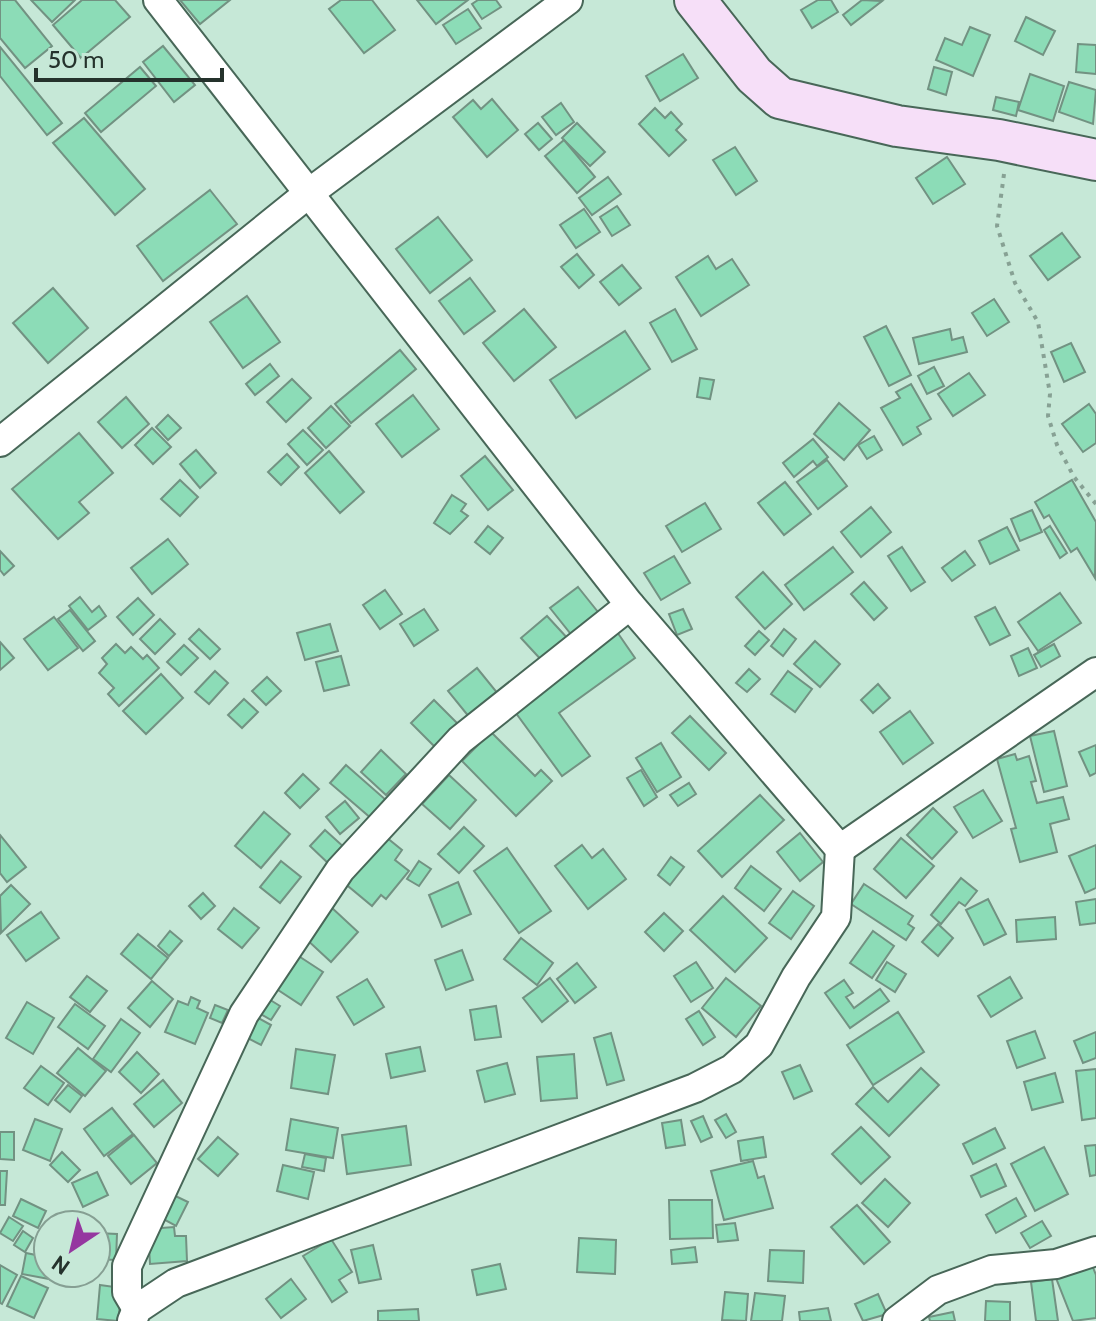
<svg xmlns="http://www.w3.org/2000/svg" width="1096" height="1321" viewBox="0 0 1096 1321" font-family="Cabin,sans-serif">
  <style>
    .building { fill: #8cdcb7; stroke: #729282; stroke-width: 2 }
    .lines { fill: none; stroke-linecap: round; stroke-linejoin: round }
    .street-casing { stroke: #486758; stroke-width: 32 }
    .secondary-casing { stroke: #486758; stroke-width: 44 }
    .path { stroke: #87a194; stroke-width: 4; stroke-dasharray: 4 6; stroke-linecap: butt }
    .street { stroke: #fff; stroke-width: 28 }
    .secondary { stroke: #f6dff8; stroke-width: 40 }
  </style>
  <rect width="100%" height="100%" fill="#c6e8d7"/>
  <g class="building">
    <polygon points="0,0 15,0 52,46 25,68 0,38"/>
    <polygon points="31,0 75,0 52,22"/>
    <polygon points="82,0 115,0 130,17 81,58 53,25"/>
    <polygon points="180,0 230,0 200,24"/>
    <polygon points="341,0 372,0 395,30 364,53 329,9"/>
    <polygon points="417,0 468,0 436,24"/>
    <polygon points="478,0 496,0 501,7 482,19 472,4"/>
    <polygon points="818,0 831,0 838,12 812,28 801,10"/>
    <polygon points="862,0 882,1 851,25 843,15"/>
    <polygon points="468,9 481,28 456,44 443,25"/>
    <polygon points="1026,17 1055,31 1043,55 1015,41"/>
    <polygon points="970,27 990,35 973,76 936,60 945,38 962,45"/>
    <polygon points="1078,44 1096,45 1096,74 1076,72"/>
    <polygon points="163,46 195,85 174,102 143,62"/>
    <polygon points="0,47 62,123 47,135 0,76"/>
    <polygon points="683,54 698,78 660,101 646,76"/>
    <polygon points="140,67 156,86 101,132 85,113"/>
    <polygon points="934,67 952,72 946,95 928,89"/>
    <polygon points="1030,74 1064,86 1053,121 1018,110"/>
    <polygon points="1069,82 1096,90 1093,124 1059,112"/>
    <polygon points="996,97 1019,102 1016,116 993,110"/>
    <polygon points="492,99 518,130 487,157 453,117 473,100 481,109"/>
    <polygon points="561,103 574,122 556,135 542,117"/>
    <polygon points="655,108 665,118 671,112 682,124 676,130 686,140 669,156 639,124"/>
    <polygon points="84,118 145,189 115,215 53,143"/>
    <polygon points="538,123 552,139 539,150 525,134"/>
    <polygon points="577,123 605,152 590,166 562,138"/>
    <polygon points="564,140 595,177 577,193 545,156"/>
    <polygon points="735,147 757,181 736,195 713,160"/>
    <polygon points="947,157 965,184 933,204 916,178"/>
    <polygon points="608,177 621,194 592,215 579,198"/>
    <polygon points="210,190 237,224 163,281 137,246"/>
    <polygon points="617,206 630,225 612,236 600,217"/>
    <polygon points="584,209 600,232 576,248 560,225"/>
    <polygon points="438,217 472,260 430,293 396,249"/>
    <polygon points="1062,233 1080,257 1048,280 1030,256"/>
    <polygon points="577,254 594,275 579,288 561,267"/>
    <polygon points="708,256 716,269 732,259 749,285 701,316 676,277"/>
    <polygon points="622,265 641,288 619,305 600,282"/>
    <polygon points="470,278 495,311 464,334 439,301"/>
    <polygon points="53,288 88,328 48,363 13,323"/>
    <polygon points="247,296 280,342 243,368 210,322"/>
    <polygon points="994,299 1009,322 987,336 972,313"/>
    <polygon points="524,309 556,347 514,381 483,343"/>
    <polygon points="675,309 697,349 672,362 650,323"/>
    <polygon points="886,326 911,375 889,386 864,337"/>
    <polygon points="950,329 952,340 963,337 967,352 919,364 913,338"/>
    <polygon points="625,331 650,369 576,418 550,380"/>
    <polygon points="1071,343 1085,372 1064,382 1051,352"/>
    <polygon points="400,350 416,369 351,423 335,404"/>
    <polygon points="270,364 279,376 255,395 246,384"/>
    <polygon points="934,367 944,386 927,394 918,376"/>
    <polygon points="969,373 985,395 953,416 938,394"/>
    <polygon points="700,378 714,380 710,399 697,397"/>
    <polygon points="292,379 311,398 286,422 267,402"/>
    <polygon points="911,384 931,419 917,427 921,434 903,445 881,408 900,398 896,392"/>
    <polygon points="413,395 439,429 402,457 376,424"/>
    <polygon points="126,397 149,424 122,448 98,422"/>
    <polygon points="839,403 870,430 844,460 814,434"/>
    <polygon points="1089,404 1096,414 1096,443 1083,452 1062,424"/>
    <polygon points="331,406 350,426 326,448 308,428"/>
    <polygon points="168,415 181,428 168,440 156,427"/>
    <polygon points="152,428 171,447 153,464 135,445"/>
    <polygon points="303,430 323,450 307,465 288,444"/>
    <polygon points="79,433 113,473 79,502 89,513 58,539 12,489"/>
    <polygon points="874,436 882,450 867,459 858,445"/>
    <polygon points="813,439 828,457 817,466 813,461 794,477 783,463"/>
    <polygon points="196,450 216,473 200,488 180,464"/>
    <polygon points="329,451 364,492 340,513 305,473"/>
    <polygon points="287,454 299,467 281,485 268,472"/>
    <polygon points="485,456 513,490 488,510 461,476"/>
    <polygon points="827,460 847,486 818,509 797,482"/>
    <polygon points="180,480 198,497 180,516 161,499"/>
    <polygon points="1072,480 1096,522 1095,578 1077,548 1071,552 1049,515 1044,518 1035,502"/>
    <polygon points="785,482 811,514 784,535 758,503"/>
    <polygon points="452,495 466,504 461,511 468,516 450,534 434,523"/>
    <polygon points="705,503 721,529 682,552 666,526"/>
    <polygon points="871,507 891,532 861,557 841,532"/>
    <polygon points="1032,510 1042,532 1020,541 1011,519"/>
    <polygon points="488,526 503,538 490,554 475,542"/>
    <polygon points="1050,526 1067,553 1060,558 1044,530"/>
    <polygon points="1007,527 1019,550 990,564 979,541"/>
    <polygon points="168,539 188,564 152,594 131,568"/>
    <polygon points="833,547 853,572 804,610 785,585"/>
    <polygon points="902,547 925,582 911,591 888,556"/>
    <polygon points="0,551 14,566 4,575 0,570"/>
    <polygon points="965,551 975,565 952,581 942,568"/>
    <polygon points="674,556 690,583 661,600 644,573"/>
    <polygon points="763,572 792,604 765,629 736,597"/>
    <polygon points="864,582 887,608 874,620 851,594"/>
    <polygon points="578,587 606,622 578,643 550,608"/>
    <polygon points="385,590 402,614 380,629 363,605"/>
    <polygon points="1060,593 1081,623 1038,651 1018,622"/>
    <polygon points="80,597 92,612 99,606 106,616 88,630 69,606"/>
    <polygon points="138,598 154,615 133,635 117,617"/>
    <polygon points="995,607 1010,635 990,645 975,617"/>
    <polygon points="424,609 438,630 414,646 400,624"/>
    <polygon points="683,609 692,629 677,635 669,614"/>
    <polygon points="70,610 95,641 83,651 58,619"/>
    <polygon points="547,616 570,641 545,664 521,638"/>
    <polygon points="54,617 78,648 48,670 24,639"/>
    <polygon points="160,619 175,634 155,654 140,639"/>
    <polygon points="330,624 338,651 305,660 297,633"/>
    <polygon points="199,629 220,649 210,659 189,639"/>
    <polygon points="615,629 635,658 559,713 590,756 562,776 510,705"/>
    <polygon points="784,629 796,639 783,656 771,646"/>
    <polygon points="759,631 769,640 755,655 745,646"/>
    <polygon points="815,641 840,664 820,687 794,664"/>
    <polygon points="0,642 14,658 0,670"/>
    <polygon points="116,644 125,653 131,647 143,659 147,655 159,668 119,706 108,694 114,688 99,673 107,664 102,658"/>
    <polygon points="1054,644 1060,656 1041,667 1034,655"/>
    <polygon points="184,645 198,658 181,675 167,662"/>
    <polygon points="1028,648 1037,668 1019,676 1011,656"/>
    <polygon points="341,656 349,685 324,691 316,662"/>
    <polygon points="477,668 499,695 470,718 448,691"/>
    <polygon points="749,669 760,679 747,692 736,683"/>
    <polygon points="215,671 228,683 209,704 195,692"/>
    <polygon points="788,671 812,689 795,712 771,694"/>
    <polygon points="161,674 183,698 146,734 123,711"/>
    <polygon points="267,677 281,691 266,705 252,691"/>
    <polygon points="878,684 890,698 873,713 861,700"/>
    <polygon points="244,699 258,712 242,728 228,715"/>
    <polygon points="434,700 461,727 438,750 411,723"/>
    <polygon points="910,711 933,743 903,764 880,732"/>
    <polygon points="690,716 726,753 709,770 672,733"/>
    <polygon points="1054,731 1067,786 1044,792 1030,736"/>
    <polygon points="491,732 535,776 541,770 552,781 516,816 462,761"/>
    <polygon points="661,743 681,777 657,792 636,758"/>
    <polygon points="1096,745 1096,773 1090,776 1079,752"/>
    <polygon points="381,750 406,774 386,795 361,772"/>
    <polygon points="1015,754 1017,760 1029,756 1036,781 1031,782 1037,803 1063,797 1069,819 1050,824 1057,852 1020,862 1011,829 1016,828 997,759"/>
    <polygon points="346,765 387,801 372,819 330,783"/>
    <polygon points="641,770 657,797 644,806 627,778"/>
    <polygon points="303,774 319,789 300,808 285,793"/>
    <polygon points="449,775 476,800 450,829 422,804"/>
    <polygon points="689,783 696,794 678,806 670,795"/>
    <polygon points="983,790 1002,821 973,838 954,807"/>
    <polygon points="760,795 784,820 722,877 698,851"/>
    <polygon points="345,801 359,818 340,834 326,817"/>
    <polygon points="933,808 957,832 932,859 907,835"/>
    <polygon points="264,812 290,834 261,868 235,846"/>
    <polygon points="464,827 484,846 459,873 438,854"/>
    <polygon points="325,830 346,849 330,865 310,846"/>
    <polygon points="381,833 402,850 395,860 409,871 386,899 381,895 372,906 342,881"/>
    <polygon points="800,833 823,862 800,881 777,852"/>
    <polygon points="0,835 26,867 7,882 0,873"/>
    <polygon points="901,838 934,866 906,898 874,869"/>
    <polygon points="582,845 592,858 603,849 626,879 588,909 555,866"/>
    <polygon points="1096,845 1096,888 1085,893 1069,856"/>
    <polygon points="507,848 551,911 519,933 474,871"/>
    <polygon points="671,857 684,867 670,885 658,875"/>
    <polygon points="281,861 301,877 280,903 260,887"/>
    <polygon points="419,861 431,869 419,886 407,879"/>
    <polygon points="751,866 781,889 764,911 735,888"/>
    <polygon points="961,878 977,891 965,906 959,902 941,924 931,915"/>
    <polygon points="458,882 471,914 442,927 429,895"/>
    <polygon points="864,884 913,916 908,924 914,928 906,940 851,904"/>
    <polygon points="11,885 30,904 1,933 0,896"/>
    <polygon points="793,891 814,906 791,939 769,923"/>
    <polygon points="203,893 215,906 201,919 189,906"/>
    <polygon points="723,896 767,938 735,972 690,930"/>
    <polygon points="988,899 1006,934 984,945 966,910"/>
    <polygon points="1096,899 1096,923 1080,925 1076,902"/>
    <polygon points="331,907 358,932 331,962 304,937"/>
    <polygon points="234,908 259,928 242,948 218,929"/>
    <polygon points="41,912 59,938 26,961 7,935"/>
    <polygon points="664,913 683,931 664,951 645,932"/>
    <polygon points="1055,917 1056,939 1017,942 1016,920"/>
    <polygon points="938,924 953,938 938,956 922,942"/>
    <polygon points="170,931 182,941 169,956 158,946"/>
    <polygon points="873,931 894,946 872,978 850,963"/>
    <polygon points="138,934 168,958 151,979 121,954"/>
    <polygon points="521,938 553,963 537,985 504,959"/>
    <polygon points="462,950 473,980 446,990 435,960"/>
    <polygon points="294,953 323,972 301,1005 272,986"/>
    <polygon points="696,962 713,988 691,1002 674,976"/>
    <polygon points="887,962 906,974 895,992 876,980"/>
    <polygon points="577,963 596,987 575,1003 557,979"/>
    <polygon points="87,976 107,991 90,1012 70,997"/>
    <polygon points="1010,977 1022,998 991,1017 978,996"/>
    <polygon points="550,978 568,1001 542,1022 523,998"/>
    <polygon points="726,978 761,1006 736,1037 702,1008"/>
    <polygon points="367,979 384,1007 354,1025 337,997"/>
    <polygon points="844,980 853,993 846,997 854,1008 880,989 889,1001 850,1028 825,993"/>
    <polygon points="152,981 173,999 150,1027 128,1008"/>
    <polygon points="191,997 200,1001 197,1008 208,1013 195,1044 165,1032 178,1001 188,1005"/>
    <polygon points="267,998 280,1006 271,1020 259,1013"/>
    <polygon points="27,1002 54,1018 33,1054 6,1038"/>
    <polygon points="75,1004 105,1026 88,1049 58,1027"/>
    <polygon points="215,1005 228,1010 222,1023 210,1018"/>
    <polygon points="496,1006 501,1037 475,1040 470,1010"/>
    <polygon points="699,1011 715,1037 703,1045 686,1019"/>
    <polygon points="898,1012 924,1052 873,1085 847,1045"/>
    <polygon points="251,1014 271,1025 261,1045 240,1034"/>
    <polygon points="121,1019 140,1033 111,1072 93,1059"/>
    <polygon points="1035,1031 1045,1058 1017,1068 1007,1041"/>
    <polygon points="1096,1032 1096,1058 1083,1063 1074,1041"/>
    <polygon points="611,1033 624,1080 607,1085 594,1038"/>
    <polygon points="420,1047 425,1071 391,1078 386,1054"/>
    <polygon points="78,1048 106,1071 85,1096 57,1073"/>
    <polygon points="296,1049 335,1055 328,1094 291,1088"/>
    <polygon points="137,1052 159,1074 141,1093 119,1072"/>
    <polygon points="574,1054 577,1098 541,1101 537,1057"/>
    <polygon points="507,1063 515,1094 485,1102 477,1071"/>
    <polygon points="800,1065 812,1091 794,1099 782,1072"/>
    <polygon points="41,1066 64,1083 48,1105 24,1088"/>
    <polygon points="921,1068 939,1085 889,1136 856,1104 873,1087 888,1102"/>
    <polygon points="1096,1069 1096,1118 1082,1120 1076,1071"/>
    <polygon points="1055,1073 1063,1102 1032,1110 1024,1082"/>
    <polygon points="163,1080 182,1103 154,1127 134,1104"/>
    <polygon points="68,1085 82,1096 70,1112 55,1100"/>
    <polygon points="112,1108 133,1134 104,1156 84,1129"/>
    <polygon points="726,1114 736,1132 726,1138 715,1120"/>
    <polygon points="703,1116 712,1137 701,1142 691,1121"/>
    <polygon points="35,1119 62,1129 50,1161 23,1150"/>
    <polygon points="291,1119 338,1128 333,1158 286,1150"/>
    <polygon points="681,1120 685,1145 666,1148 662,1123"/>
    <polygon points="406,1126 411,1165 347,1174 342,1135"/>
    <polygon points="861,1127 890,1157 861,1184 832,1154"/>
    <polygon points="995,1128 1005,1148 973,1164 963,1144"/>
    <polygon points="0,1132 14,1132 14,1160 0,1159"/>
    <polygon points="134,1135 157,1163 131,1184 108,1156"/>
    <polygon points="218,1137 238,1154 218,1176 198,1159"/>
    <polygon points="763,1137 766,1157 741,1161 738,1141"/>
    <polygon points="1096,1145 1096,1175 1090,1176 1085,1146"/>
    <polygon points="1044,1147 1068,1194 1035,1211 1011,1164"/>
    <polygon points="62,1152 80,1170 68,1182 50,1165"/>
    <polygon points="305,1154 326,1158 324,1171 302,1167"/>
    <polygon points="753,1161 758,1178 764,1176 773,1208 724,1220 711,1171"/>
    <polygon points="996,1164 1006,1186 981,1197 971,1176"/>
    <polygon points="283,1165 314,1172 308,1199 277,1191"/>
    <polygon points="0,1171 7,1171 5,1205 0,1205"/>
    <polygon points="97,1172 108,1195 83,1207 72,1183"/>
    <polygon points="885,1179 910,1203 888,1227 862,1203"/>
    <polygon points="165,1191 188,1202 176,1226 154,1214"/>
    <polygon points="1016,1198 1026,1216 996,1233 986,1215"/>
    <polygon points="21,1199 46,1211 38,1228 13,1216"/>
    <polygon points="669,1200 712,1200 713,1238 670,1239"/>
    <polygon points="857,1205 890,1242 864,1264 831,1227"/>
    <polygon points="9,1217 23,1226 13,1241 0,1233"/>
    <polygon points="1042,1221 1051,1236 1030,1248 1021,1233"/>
    <polygon points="735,1223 738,1240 718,1242 716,1225"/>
    <polygon points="174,1227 175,1236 186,1236 187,1261 150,1264 148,1229"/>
    <polygon points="23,1231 33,1238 25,1252 14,1245"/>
    <polygon points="96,1233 117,1234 116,1260 96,1259"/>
    <polygon points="39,1238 48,1240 49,1279 22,1274 26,1253 36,1255"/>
    <polygon points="579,1238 616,1240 615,1274 577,1272"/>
    <polygon points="331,1239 352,1272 339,1280 347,1292 332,1302 303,1256"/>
    <polygon points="373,1245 381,1279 359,1283 351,1250"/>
    <polygon points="695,1247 697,1262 672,1264 671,1250"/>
    <polygon points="770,1250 804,1251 803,1283 768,1281"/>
    <polygon points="500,1264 506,1289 477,1295 472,1270"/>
    <polygon points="0,1265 17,1275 2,1304 0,1303"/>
    <polygon points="1092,1265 1096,1275 1096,1318 1073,1321 1056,1278"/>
    <polygon points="21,1276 48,1288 34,1318 7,1306"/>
    <polygon points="291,1279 306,1299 281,1318 266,1299"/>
    <polygon points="1052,1279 1058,1321 1036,1321 1031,1282"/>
    <polygon points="100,1285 122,1288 118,1321 97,1319"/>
    <polygon points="725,1292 748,1294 746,1321 722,1320"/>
    <polygon points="755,1293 785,1296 782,1321 751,1321"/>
    <polygon points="878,1294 887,1314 863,1321 855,1304"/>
    <polygon points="986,1301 1010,1302 1010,1321 985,1321"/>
    <polygon points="828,1308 831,1321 800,1321 799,1312"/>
    <polygon points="418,1309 419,1321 378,1321 378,1311"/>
    <polygon points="953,1312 955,1321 930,1321 929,1317"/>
  </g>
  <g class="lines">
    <defs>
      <g id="street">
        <polyline points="158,0 630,605 840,849 1096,672"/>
        <polyline points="0,442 309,193 568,0"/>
        <polyline points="137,1309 127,1292 127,1266 244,1014 340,870 460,740 630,605"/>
        <polyline points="132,1321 137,1309 176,1283 695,1088 732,1069 759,1045 796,977 836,917 840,849"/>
        <polyline points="897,1321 938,1290 992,1270 1056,1264 1096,1251"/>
      </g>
      <polyline id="secondary" points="695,0 754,75 780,98 897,126 999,140 1096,160"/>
    </defs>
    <use href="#street" class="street-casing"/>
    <use href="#secondary" class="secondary-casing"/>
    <polyline class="path" points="1004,174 997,226 1015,283 1038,322 1050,394 1048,416 1057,445 1074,477 1096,504"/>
    <use href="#street" class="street"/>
    <use href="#secondary" class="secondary"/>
  </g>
  <g transform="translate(72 1249) rotate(215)"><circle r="38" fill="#c6e8d7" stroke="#869f93" stroke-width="2"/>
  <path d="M0-6L14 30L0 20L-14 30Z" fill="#9537a0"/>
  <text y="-12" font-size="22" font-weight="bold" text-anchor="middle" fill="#25322c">N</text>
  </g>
  <path d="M36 68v12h186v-12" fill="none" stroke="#25322c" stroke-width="4"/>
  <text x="48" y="68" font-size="24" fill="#25322c" stroke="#c6e8d7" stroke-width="6" paint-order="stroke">50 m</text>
</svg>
